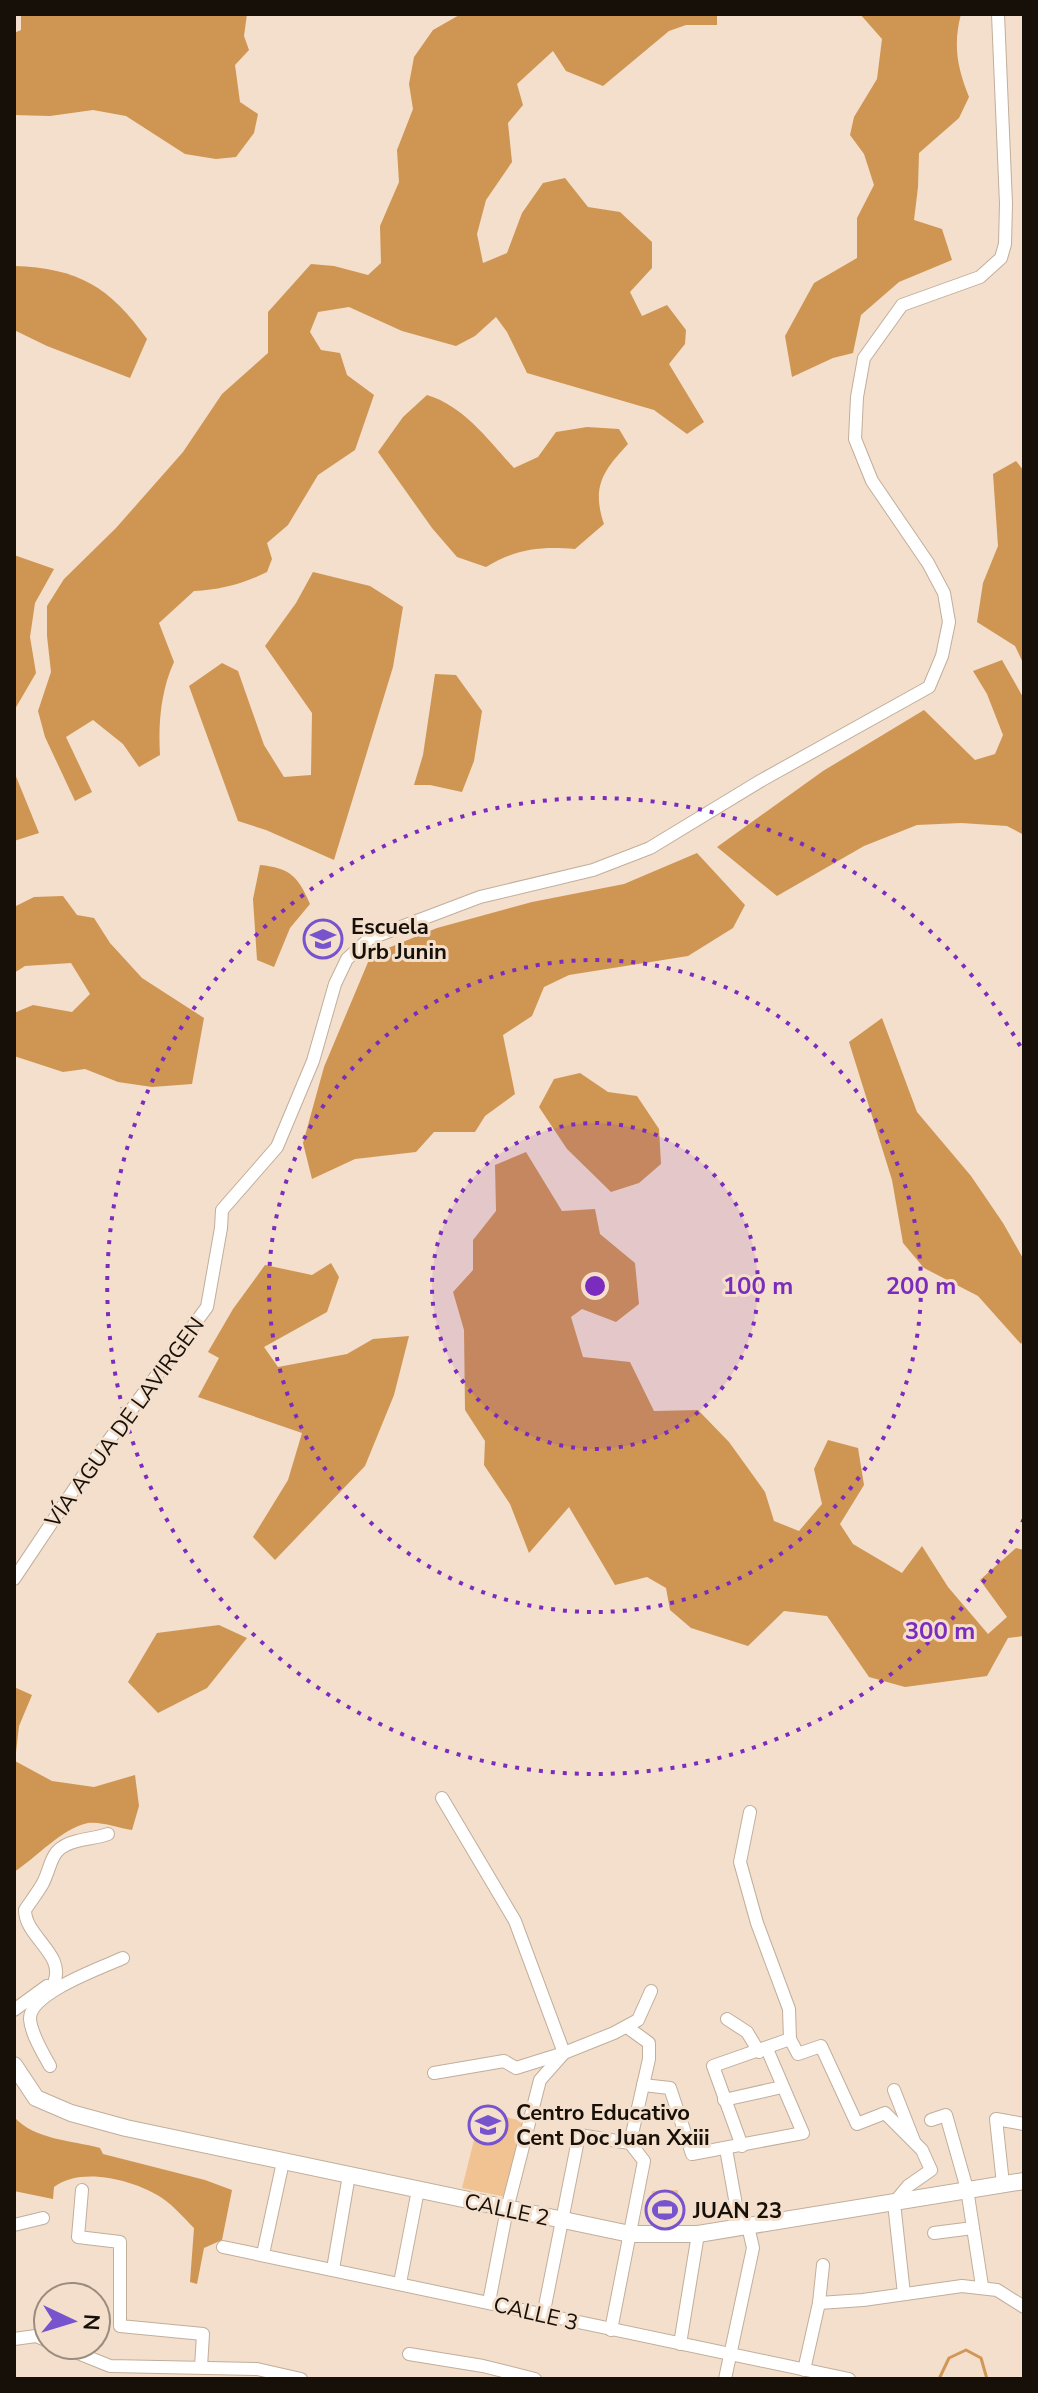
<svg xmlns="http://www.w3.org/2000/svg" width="1038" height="2393" viewBox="0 0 1038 2393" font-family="'Nunito Sans',sans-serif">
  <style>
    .green { fill: #f1c392 }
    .forest { fill: #cf9553 }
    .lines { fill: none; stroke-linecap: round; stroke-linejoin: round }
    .stream { stroke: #d29756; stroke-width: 3 }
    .minor-casing { stroke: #c1ae9b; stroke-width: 14 }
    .tertiary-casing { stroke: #c1ae9b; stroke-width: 18 }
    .minor { stroke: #fff; stroke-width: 12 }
    .tertiary { stroke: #fff; stroke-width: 16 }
    .ring { fill: none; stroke: #7b2cbf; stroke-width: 4; stroke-dasharray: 4 8 }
    .labels { text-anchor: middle; stroke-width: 6; stroke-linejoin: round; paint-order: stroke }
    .poi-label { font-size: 22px; font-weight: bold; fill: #161009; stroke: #f3dfcb; text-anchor: start }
    .street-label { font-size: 22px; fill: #161009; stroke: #f3dfcb }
    .centre { fill: #7b2cbf; stroke: #f3dfcb; stroke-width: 4 }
    .ring-label { font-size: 24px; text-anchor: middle; font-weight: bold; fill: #7b2cbf; stroke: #f3dfcb; stroke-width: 6; stroke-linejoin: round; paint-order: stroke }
  </style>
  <rect width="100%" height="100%" fill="#f3dfcb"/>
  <g class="green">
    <polygon points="481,2112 524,2121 506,2197 462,2188"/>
    <polygon points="678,2190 678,2229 651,2230 652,2191"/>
  </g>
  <g class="forest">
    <polygon points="21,14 247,14 244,36 249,50 235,65 240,102 258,114 254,133 236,157 216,159 185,154 126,116 93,110 50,116 14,115 14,33 21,30"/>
    <path d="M461 14H717V25H686L669 31 603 86 566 71 553 51 517 84 523 105 508 123 512 162 486 200 477 234 483 263 507 253 522 213 543 183 565 178 588 207 620 212 652 242V268L630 292 642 316 667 305 686 330 685 344 669 364 704 422 687 434 654 410 527 373 507 332 496 317 475 336 456 346 402 331 349 307 318 312 310 332 321 350 340 353 347 375 374 395 355 450 318 475 288 525 267 543 272 559 267 572C243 584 220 590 194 591L159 623 174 662C161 690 158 724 160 755L139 767 123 744 93 720 66 737 92 792 75 801 45 737 38 711 51 672 47 636V606L64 579 116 528 183 452 222 394 268 353V312L311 264 334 266 368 275 381 263 380 226 399 182 397 150 413 109 409 84 414 57 433 30Z"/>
    <path d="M860 14H961C953 45 957 67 969 97L959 118 919 153 918 187 914 220 942 229 952 260 899 282 861 315 853 353 833 358 792 377 785 336 814 283 857 258V218L874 185 864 154 850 135 854 117 877 79 882 39Z"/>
    <path d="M14 266C78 268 110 287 147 339L130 378 47 346 14 330Z"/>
    <path d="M427 395C464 406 489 441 514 468L538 457 556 432 587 427 619 429 628 444C604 470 591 486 604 524L575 549C540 546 516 549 486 567L457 557 432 528 378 452 403 417Z"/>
    <polygon points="1016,461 1024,471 1024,665 1015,646 977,622 983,583 998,546 993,474"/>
    <polygon points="14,555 54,569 35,603 30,637 36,673 15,709"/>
    <polygon points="313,572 370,586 403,607 393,667 334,860 266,830 238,821 189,686 222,663 238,671 264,745 284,777 311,775 312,713 265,646 296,603"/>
    <polygon points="1002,660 1024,699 1024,835 1007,826 961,823 917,825 864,846 777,896 717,847 823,771 924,710 975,760 995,754 1003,735 987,694 973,671"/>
    <polygon points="435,674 456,675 482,711 474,761 462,792 430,785 414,785 423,755"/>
    <polygon points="15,774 39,833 14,841 14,775"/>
    <polygon points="697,853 745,905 733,928 688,956 569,975 544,987 532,1016 503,1035 515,1094 485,1116 475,1132 434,1132 416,1152 355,1159 312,1179 303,1143 324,1067 371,955 437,928 532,902 624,884"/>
    <path d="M260 865C290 868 298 876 310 904L290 928 274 967 257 960 253 899Z"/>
    <polygon points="63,896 77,915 94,918 110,943 142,978 204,1018 192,1084 152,1087 118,1082 85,1069 63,1072 14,1056 14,1013 33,1005 72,1012 90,994 71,963 25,966 14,973 14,907 34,897"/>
    <polygon points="882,1018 917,1112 971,1176 1003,1223 1024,1260 1024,1339 1021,1344 978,1296 924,1268 903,1243 892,1180 849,1042"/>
    <polygon points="580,1073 608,1092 637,1096 659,1129 661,1164 639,1183 611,1192 567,1149 539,1107 554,1079"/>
    <polygon points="526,1152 562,1211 595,1209 600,1234 635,1263 639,1304 616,1322 582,1309 571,1317 583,1357 630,1362 654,1411 698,1410 729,1442 765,1492 774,1521 799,1531 822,1504 814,1469 828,1440 858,1448 864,1485 840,1524 853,1544 902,1573 922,1546 948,1587 988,1634 1007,1617 980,1580 1016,1548 1024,1550 1024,1636 1008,1638 987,1676 905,1687 869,1677 827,1616 784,1611 748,1646 691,1628 670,1610 666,1588 647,1577 615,1585 569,1507 529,1553 510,1504 484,1465 485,1441 465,1410 464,1330 453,1292 473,1270 473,1240 496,1211 495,1165"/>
    <polygon points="331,1263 339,1277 327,1312 264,1347 278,1367 347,1354 373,1339 409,1336 394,1395 365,1466 275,1560 253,1537 288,1480 302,1433 198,1397 219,1358 208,1352 233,1309 265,1265 312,1275"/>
    <polygon points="219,1625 247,1638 207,1688 158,1713 128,1682 157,1633"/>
    <path d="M14 1687 32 1695 19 1726 15 1761 52 1781 94 1787 135 1775 139 1806 132 1830C119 1828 100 1821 88 1823 62 1828 36 1858 14 1872Z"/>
    <path d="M14 2117C35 2140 71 2140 100 2148L103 2154 205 2180 232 2190 222 2240 204 2248 197 2284 190 2282 194 2228C184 2218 173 2205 162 2198 135 2180 81 2166 54 2187L53 2199 14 2191Z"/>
  </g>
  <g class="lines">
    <polyline class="stream" points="939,2379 949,2358 966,2350 981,2358 987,2379"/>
    <defs>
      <g id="minor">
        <polyline points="14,1579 87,1470 207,1307 221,1228 222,1210 277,1147 313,1061 335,984 347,959 369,939 480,897 593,870 650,848 762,780 929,687 942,656 949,622 944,593 928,563 872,481 855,439 857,397 864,358 902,305 980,277 1001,258 1005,244 1006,204 998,14"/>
        <polyline points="442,1798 515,1921 564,2053"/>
        <polyline points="750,1812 740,1862 757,1923 789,2009 790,2039 798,2054 821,2046 857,2124 885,2113 922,2150 931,2170 908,2186 894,2203 904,2294"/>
        <path d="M54 1983C66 1954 25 1937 25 1910 31 1901 38 1892 43 1883 53 1863 49 1848 77 1841 88 1838 97 1838 108 1834"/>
        <polyline points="14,2010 47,1986"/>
        <polyline points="727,2019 747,2032 759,2052"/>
        <polyline points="627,2027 649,2043 649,2059 630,2143"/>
        <path d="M50 2066C43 2053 31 2034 30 2019 29 1993 103 1967 123 1958"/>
        <polyline points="434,2073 504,2061 516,2068 561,2054"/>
        <polyline points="643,2085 670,2088 692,2154 803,2133 767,2049"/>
        <polyline points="894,2090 914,2141"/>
        <polyline points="724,2100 782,2087"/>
        <polyline points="931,2120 946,2115 967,2189 982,2286"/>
        <polyline points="742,2146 713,2066 790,2039"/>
        <polyline points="726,2149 740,2227"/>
        <polyline points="1003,2184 996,2119 1024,2124"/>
        <polyline points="82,2190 78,2237 120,2242 120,2326 203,2334 201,2367"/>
        <polyline points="14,2225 43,2218"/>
        <polyline points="934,2233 973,2228"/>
        <polyline points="223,2247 849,2379"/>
        <polyline points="263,2254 283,2162"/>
        <polyline points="333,2269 349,2175"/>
        <polyline points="400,2283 418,2190"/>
        <polyline points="489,2302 507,2209 540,2080 564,2053 614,2033 638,2020 651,1991"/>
        <polyline points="819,2303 863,2300 962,2286 997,2290 1024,2307"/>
        <polyline points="543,2316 579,2135 630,2143"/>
        <polyline points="611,2330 644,2161 630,2143"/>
        <polyline points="14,2339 36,2336 48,2341"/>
        <polyline points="680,2344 698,2234"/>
        <polyline points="58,2345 110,2366 257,2369 301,2379"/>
        <polyline points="409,2354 483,2366 535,2379"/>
        <polyline points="804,2370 819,2303 823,2265"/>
        <polyline points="725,2379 753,2248 748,2226"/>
      </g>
      <polyline id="tertiary" points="14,2065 36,2098 71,2113 126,2128 630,2234 698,2234 1024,2181"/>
    </defs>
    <use href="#minor" class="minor-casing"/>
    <use href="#tertiary" class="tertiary-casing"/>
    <use href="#minor" class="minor"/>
    <use href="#tertiary" class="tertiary"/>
  </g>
  <circle cx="595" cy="1286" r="163" fill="#7b2cbf" fill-opacity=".12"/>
  <g class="ring">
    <circle cx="595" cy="1286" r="163"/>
    <circle cx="595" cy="1286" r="326"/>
    <path d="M1024 1519A488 488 0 1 1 1024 1053"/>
  </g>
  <defs>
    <symbol id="school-ring" viewBox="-11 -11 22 22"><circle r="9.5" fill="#f3dfcb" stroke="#7753cd" stroke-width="1.5"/><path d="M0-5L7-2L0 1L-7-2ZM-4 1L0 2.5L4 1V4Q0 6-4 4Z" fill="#7753cd"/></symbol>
    <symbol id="stadium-ring" viewBox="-11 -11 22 22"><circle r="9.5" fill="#f3dfcb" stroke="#7753cd" stroke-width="1.5"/><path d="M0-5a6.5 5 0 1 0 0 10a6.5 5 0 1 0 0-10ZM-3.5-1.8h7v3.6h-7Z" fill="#7753cd"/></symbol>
  </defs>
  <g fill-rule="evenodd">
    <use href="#school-ring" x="301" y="917" width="44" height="44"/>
    <use href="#school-ring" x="466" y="2103" width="44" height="44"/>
    <use href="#stadium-ring" x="643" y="2188" width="44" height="44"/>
  </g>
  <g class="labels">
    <g class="poi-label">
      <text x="351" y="934">Escuela<tspan x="351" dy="25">Urb Junin</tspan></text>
      <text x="516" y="2120">Centro Educativo<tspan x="516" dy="25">Cent Doc Juan Xxiii</tspan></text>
      <text x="693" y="2218">JUAN 23</text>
    </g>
    <g class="street-label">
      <text transform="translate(124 1422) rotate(-54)" y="8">VÍA AGUA DE LAVIRGEN</text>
      <text transform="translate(507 2209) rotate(12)" y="8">CALLE 2</text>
      <text transform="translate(536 2313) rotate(13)" y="8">CALLE 3</text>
    </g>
  </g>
  <circle cx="595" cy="1286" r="12" class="centre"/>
  <g class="ring-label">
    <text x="758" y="1294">100 m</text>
    <text x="921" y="1294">200 m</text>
    <text x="940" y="1639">300 m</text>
  </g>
  <rect width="1038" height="2393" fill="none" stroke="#161009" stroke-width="32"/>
  <g transform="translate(72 2321) rotate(94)"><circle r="38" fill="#f3dfcb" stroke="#9b8c7d" stroke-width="2"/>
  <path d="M0-6L14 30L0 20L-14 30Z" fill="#7753cd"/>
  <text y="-12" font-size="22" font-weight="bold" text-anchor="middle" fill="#161009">N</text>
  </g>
</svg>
